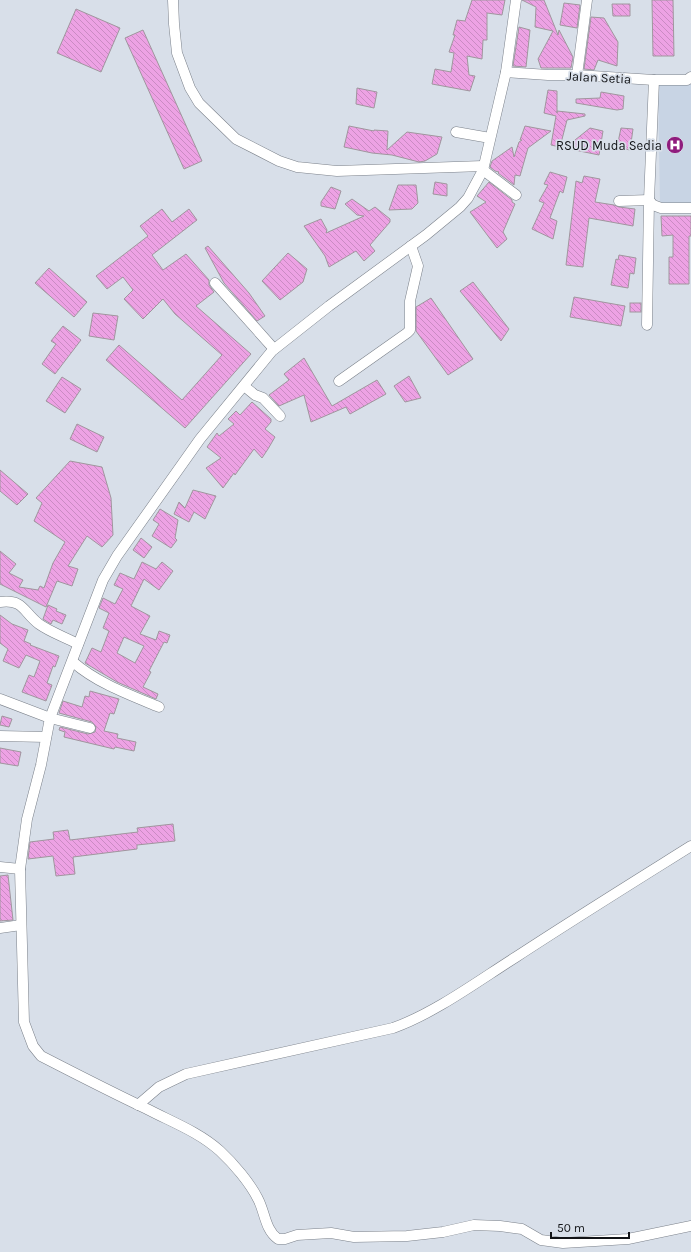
<svg xmlns="http://www.w3.org/2000/svg" width="691" height="1252" viewBox="0 0 691 1252" font-family="Karla,sans-serif">
  <style>
    .built { fill: #c8d4e4 }
    .building { fill: url(#building-back-hatch); stroke: #a0969e; fill-rule: evenodd }
    .lines { fill: none; stroke-linecap: round; stroke-linejoin: round }
    .minor-casing { stroke: #7b818a; stroke-width: 11 }
    .minor { stroke: #fff; stroke-width: 10 }
    .labels { text-anchor: middle; stroke-width: 3.5; stroke-linejoin: round; paint-order: stroke }
    .street-label { font-size: 13px; fill: #121417; stroke: #d8dfe9 }
    .poi-label { font-size: 13px; fill: #121417; stroke: #d8dfe9; text-anchor: end }
  </style>
  <defs>
    <pattern id="building-back-hatch" width="6" height="6" patternUnits="userSpaceOnUse"><rect width="6" height="6" fill="#eda2e4"/><path d="M-1 5l2 2M0 0l6 6M5-1l2 2" fill="none" stroke="#ca8bc3"/></pattern>
  </defs>
  <rect width="100%" height="100%" fill="#d8dfe9"/>
  <polygon class="built" points="691,81 691,205 660,205 658,85"/>
  <g class="building">
    <polygon points="472,0 505,0 502,15 487,13 487,40 483,40 482,59 467,56 469,75 475,76 470,91 432,84 435,69 451,72 454,53 449,52 455,35 453,35 457,20 465,21"/>
    <polygon points="522,0 544,0 558,35 559,30 573,57 571,68 541,68 538,59 553,31 535,27 536,7"/>
    <polygon points="652,0 673,0 674,56 653,56"/>
    <polygon points="564,3 580,5 577,28 560,25"/>
    <polygon points="612,4 630,4 630,16 613,16"/>
    <polygon points="76,9 120,28 101,72 57,53"/>
    <polygon points="591,17 604,18 618,42 617,66 598,60 594,70 584,69"/>
    <polygon points="519,27 530,30 526,67 513,66"/>
    <polygon points="143,30 202,161 184,169 125,38"/>
    <polygon points="357,88 377,92 374,108 356,104"/>
    <polygon points="548,90 557,91 557,113 557,111 585,114 585,116 567,120 560,147 551,145 556,116 544,113"/>
    <polygon points="601,92 624,96 623,109 617,110 576,103 576,99 600,98"/>
    <polygon points="349,126 374,131 374,130 388,131 387,150 407,132 442,137 437,154 425,161 419,162 392,155 372,153 344,147"/>
    <polygon points="525,126 551,131 528,148 520,176 515,175 514,185 498,173 499,172 495,171 490,167 492,161 512,147 514,157 519,142 522,140 520,140"/>
    <polygon points="590,128 603,131 599,155 565,148"/>
    <polygon points="621,128 633,129 630,150 617,147"/>
    <polygon points="550,172 567,177 563,193 560,191 550,218 557,221 553,239 532,229 544,203 539,201 548,185 544,184"/>
    <polygon points="584,176 600,179 595,202 614,205 619,207 635,209 633,226 589,218 583,267 566,265 576,181 582,183"/>
    <polygon points="435,182 447,184 447,196 433,194"/>
    <polygon points="489,182 512,200 512,202 515,204 503,232 507,239 497,248 470,212 486,202 477,196"/>
    <polygon points="398,185 416,185 418,203 412,209 389,210"/>
    <polygon points="331,187 341,191 335,209 321,206 321,202"/>
    <polygon points="352,199 369,211 375,207 390,219 390,222 370,245 375,251 364,261 356,251 329,267 325,256 304,226 321,219 327,230 326,233 364,216 357,215 345,204"/>
    <polygon points="162,209 172,222 189,209 197,220 152,255 163,270 186,254 209,280 209,285 214,292 196,306 251,354 185,428 106,360 119,345 182,400 222,355 175,314 163,299 143,319 124,299 133,290 123,277 107,289 96,276 148,236 140,226"/>
    <polygon points="661,216 691,216 691,236 689,236 689,284 669,284 669,257 673,257 673,235 662,236"/>
    <polygon points="208,246 249,293 265,316 257,321 224,283 205,248"/>
    <polygon points="288,253 307,269 303,282 280,300 262,281"/>
    <polygon points="619,255 636,258 634,274 630,273 628,288 611,285 616,259 618,260"/>
    <polygon points="49,268 87,302 74,317 35,283"/>
    <polygon points="473,282 509,329 501,341 460,291"/>
    <polygon points="574,297 625,306 621,326 570,317"/>
    <polygon points="431,298 473,359 448,375 416,331 416,307"/>
    <rect x="630" y="303" width="11" height="9"/>
    <polygon points="93,313 118,316 114,340 89,336"/>
    <polygon points="63,326 81,340 55,374 42,364 56,344 51,341"/>
    <polygon points="304,358 332,406 377,380 386,394 350,414 346,407 311,422 304,395 279,406 269,395 289,380 284,374"/>
    <polygon points="409,376 421,398 405,402 394,386"/>
    <polygon points="62,377 81,389 65,413 46,401"/>
    <polygon points="252,402 271,419 271,422 265,429 275,437 268,449 262,458 254,449 235,475 234,473 223,488 206,468 221,458 207,447 217,433 219,436 234,424 228,419 236,411 240,415"/>
    <polygon points="77,424 104,437 97,452 70,439"/>
    <polygon points="70,461 102,467 111,498 113,535 102,547 87,536 68,566 78,569 72,586 57,581 46,607 0,584 0,551 16,564 9,573 23,580 19,587 38,590 40,586 44,588 53,563 65,542 34,521 42,503 36,498"/>
    <polygon points="0,470 28,494 17,505 0,491"/>
    <polygon points="193,490 216,496 205,519 194,512 189,522 174,514 179,502 185,508"/>
    <polygon points="160,509 178,520 175,538 177,540 171,548 152,536 159,524 153,520"/>
    <polygon points="141,538 152,547 144,558 133,550"/>
    <path d="M142 562 156 569 162 562 173 571 159 590 144 579 131 606 150 616 140 634 156 640 159 631 170 635 167 643 164 642 149 671 151 672 143 687 158 694 156 699 117 682 85 663 92 648 101 652 109 631 103 628 109 613 99 608 103 598 115 604 123 589 114 585 120 573 134 579ZM124 637 144 646 135 663 117 653Z"/>
    <polygon points="48,605 57,609 56,611 66,615 62,624 53,620 51,624 43,619"/>
    <polygon points="0,615 12,624 28,630 24,641 31,644 30,645 59,656 55,667 53,666 47,683 52,685 46,701 22,692 29,675 34,677 40,661 26,655 19,668 3,661 8,649 0,643"/>
    <polygon points="90,691 119,699 114,714 110,713 104,731 118,734 117,738 136,742 134,751 115,747 114,749 64,737 65,732 59,730 60,727 88,734 95,732 96,727 92,722 59,713 63,701 82,707 85,696 89,697"/>
    <polygon points="2,716 12,719 9,727 0,725"/>
    <polygon points="0,748 21,752 18,766 0,763"/>
    <polygon points="173,824 175,841 137,845 137,849 73,857 75,874 56,876 53,856 28,859 30,842 54,839 53,832 68,830 70,840 138,832 137,828"/>
    <polygon points="8,875 13,920 0,921 0,876"/>
  </g>
  <g class="lines">
    <defs>
      <g id="minor">
        <polyline points="173,0 174,24 177,53 190,88 199,103 236,139 279,161 297,167 337,171 483,166"/>
        <path d="M516 0 506 72 483 170 468 198 460 207 426 235 329 306 272 351 200 439 117 556 103 580 50 718 41 765 27 819 20 869 24 1022 33 1046 41 1056C76 1074 111 1092 147 1109 172 1122 199 1132 220 1151 234 1164 250 1183 258 1199 265 1212 265 1230 278 1239H285L297 1235 331 1233 354 1237 407 1236 443 1232 474 1225 500 1226 522 1229 541 1240 563 1243 628 1239 691 1226"/>
        <polyline points="506,72 548,75 577,75 654,80 687,80 691,77"/>
        <polyline points="577,75 587,0"/>
        <polyline points="456,132 490,138"/>
        <polyline points="483,170 516,195"/>
        <polyline points="649,200 653,205 661,208 691,208"/>
        <polyline points="619,201 649,200"/>
        <polyline points="215,283 274,349"/>
        <polyline points="647,325 649,200 654,80"/>
        <polyline points="339,381 407,333 410,330 410,301 418,266 411,246"/>
        <polyline points="244,386 255,395 263,398 280,416"/>
        <path d="M0 602C24 599 23 612 39 624 50 632 65 637 78 644"/>
        <path d="M73 662C97 683 130 695 159 707"/>
        <polyline points="0,699 50,718 90,728"/>
        <polyline points="0,736 46,737"/>
        <polyline points="0,867 20,869"/>
        <polyline points="0,928 21,925"/>
        <path d="M138 1105 159 1087 186 1074 393 1028C435 1013 478 981 516 957 574 919 632 883 691 846"/>
      </g>
    </defs>
    <use href="#minor" class="minor-casing"/>
    <use href="#minor" class="minor"/>
  </g>
  <defs>
    <symbol id="hospital-disc" viewBox="-11 -11 22 22"><circle r="9.5" fill="#8f1c7d" stroke="#d8dfe9"/><path d="M-5-5h3v3.5h4V-5h3V5h-3V1.5h-4V5h-3Z" fill="#fff"/></symbol>
  </defs>
  <g fill-rule="evenodd">
    <use href="#hospital-disc" x="665" y="135" width="20" height="20"/>
  </g>
  <g class="labels">
    <g class="street-label">
      <text transform="translate(599 77) rotate(3)" y="5">Jalan Setia</text>
    </g>
    <g class="poi-label">
      <text x="662" y="150">RSUD Muda Sedia</text>
    </g>
  </g>
  <path d="M551 1232v6h78v-6" fill="none" stroke="#121417" stroke-width="2"/>
  <text x="557" y="1232" font-size="12" fill="#121417" stroke="#d8dfe9" stroke-width="3" paint-order="stroke">50 m</text>
</svg>
